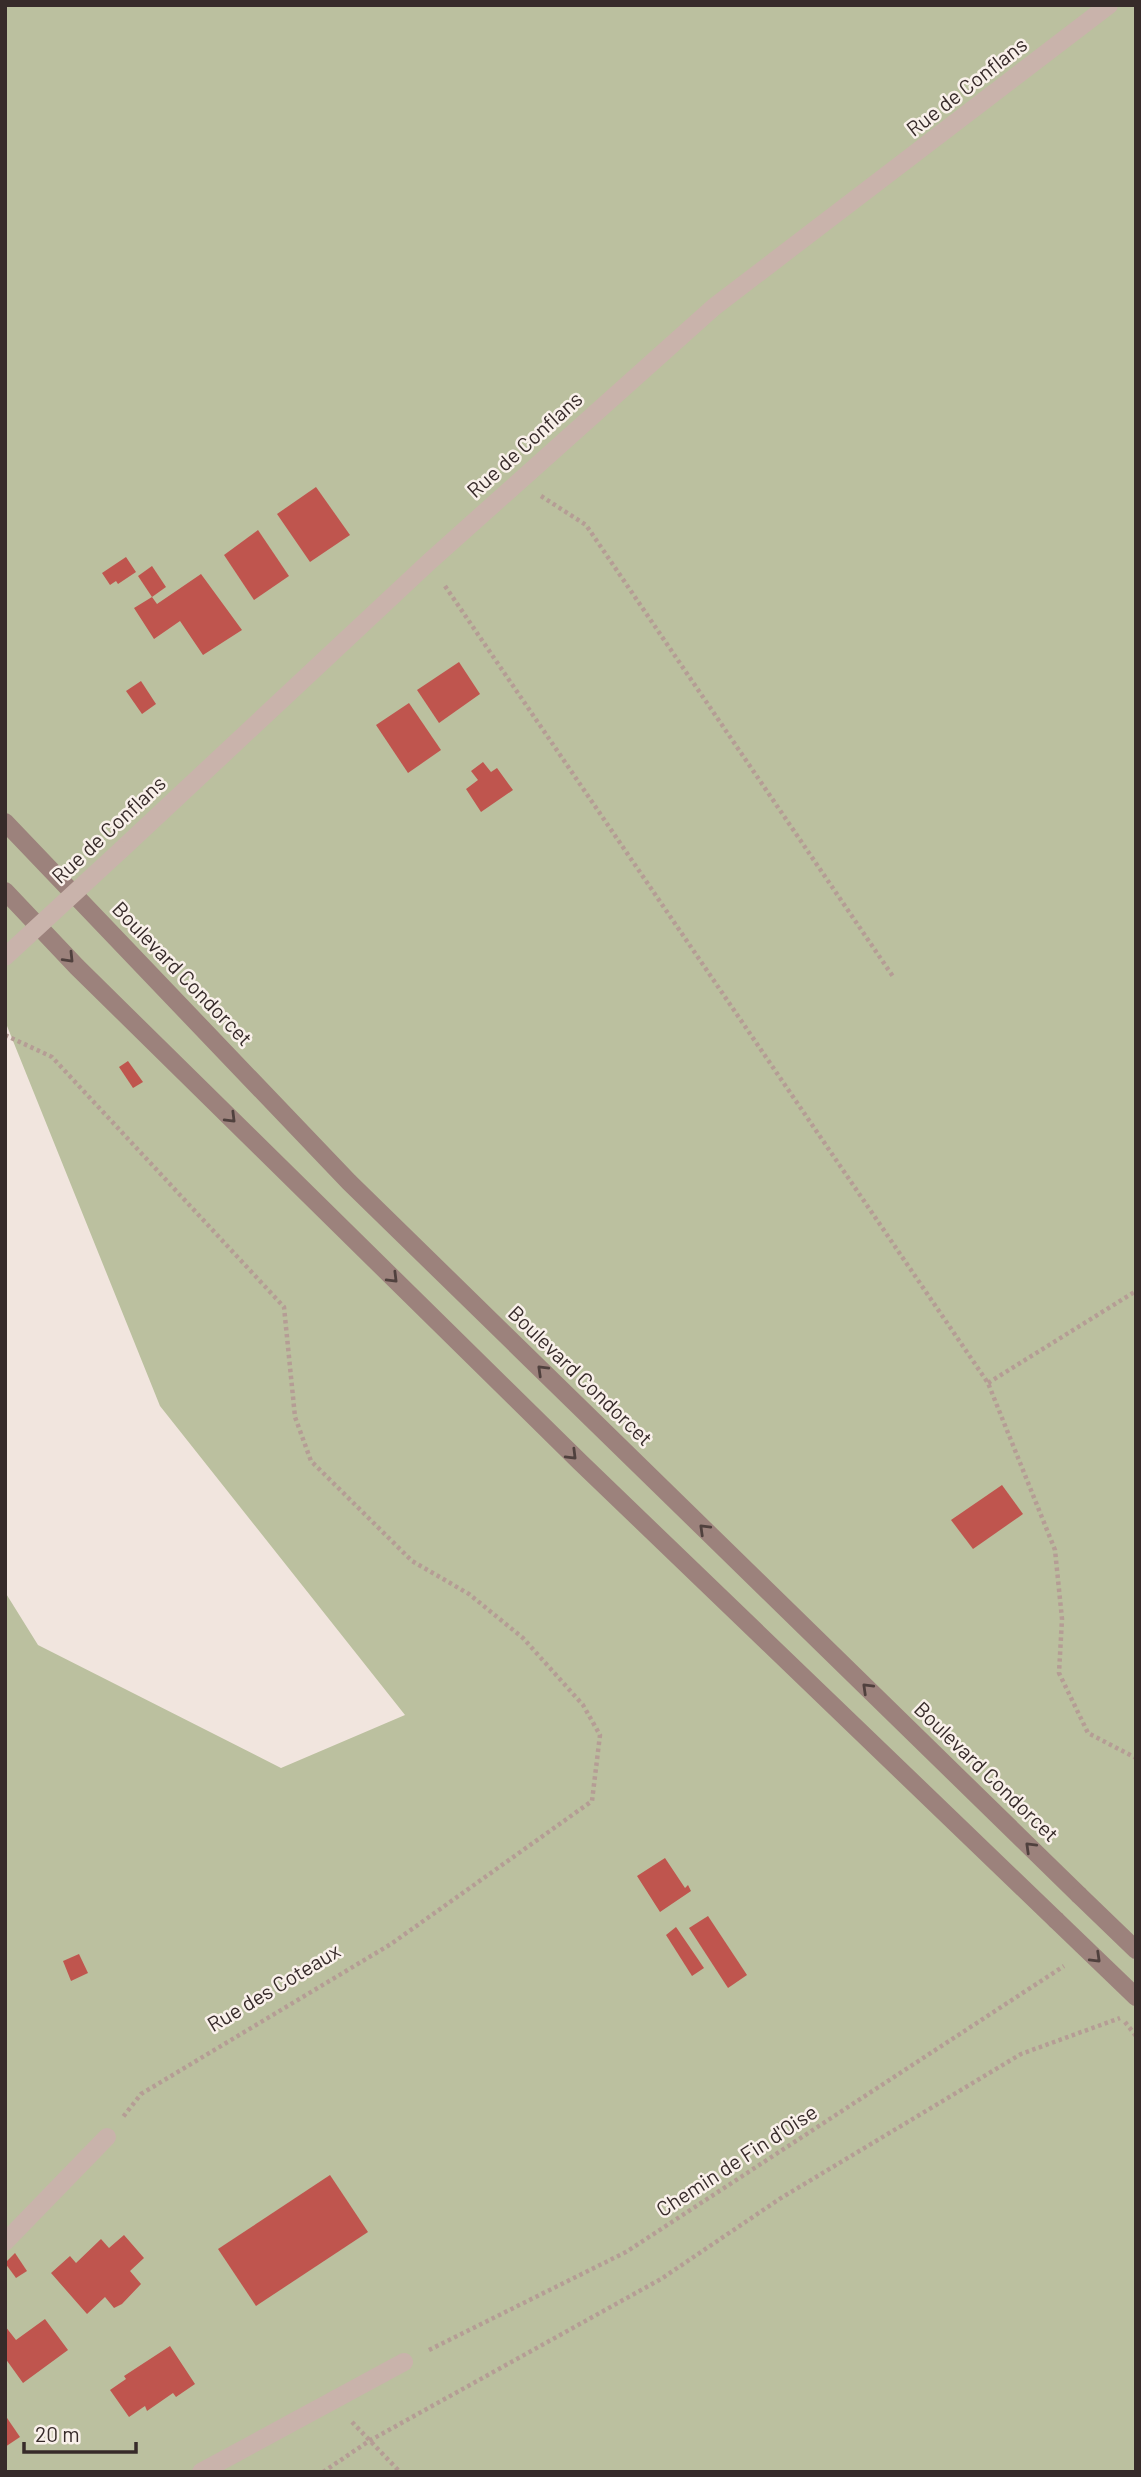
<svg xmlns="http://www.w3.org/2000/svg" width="1141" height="2477" viewBox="0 0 1141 2477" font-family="Barlow,sans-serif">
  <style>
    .green { fill: #bbc09f }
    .building { fill: #bf554e }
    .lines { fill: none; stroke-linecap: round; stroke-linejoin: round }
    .path { stroke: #b59d95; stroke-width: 4.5; stroke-dasharray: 3.5 3.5; stroke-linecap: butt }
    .minor { stroke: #c9b3ab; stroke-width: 18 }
    .secondary { stroke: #9c827c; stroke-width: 18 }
    .minor-bridge { stroke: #c9b3ab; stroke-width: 18 }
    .secondary-bridge { stroke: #9c827c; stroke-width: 18 }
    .oneway { stroke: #50413e }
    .labels { text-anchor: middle; stroke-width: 5; stroke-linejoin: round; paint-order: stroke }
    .street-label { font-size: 21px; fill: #372b2a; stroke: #f9f0ea }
  </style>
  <rect width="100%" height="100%" fill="#f1e5de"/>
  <polygon class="green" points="5,5 1136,5 1136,2472 5,2472 5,1592 38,1645 281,1768 405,1715 160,1406 5,1021"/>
  <g class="building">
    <polygon points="316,487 350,535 310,562 277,514"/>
    <polygon points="258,530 289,576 254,600 224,555"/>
    <polygon points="126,557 136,572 118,584 116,581 110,585 102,573"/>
    <polygon points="152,566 166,587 152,597 138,576"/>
    <polygon points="201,574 242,630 203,655 180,621 154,639 134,608 152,597 157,604"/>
    <polygon points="459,662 480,694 439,723 417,690"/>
    <polygon points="141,681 156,704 142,714 126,691"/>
    <polygon points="409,703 441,750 408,773 376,725"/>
    <polygon points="483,762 491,772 497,768 513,790 481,812 466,789 478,780 471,771"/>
    <polygon points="128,1061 143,1082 133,1088 119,1067"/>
    <polygon points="1002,1485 1023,1514 973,1549 951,1520"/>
    <polygon points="665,1858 685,1888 688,1885 691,1891 660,1912 637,1876"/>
    <polygon points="708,1916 747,1975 728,1988 689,1928"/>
    <polygon points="676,1927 704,1968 692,1976 666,1935"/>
    <polygon points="79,1954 88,1973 71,1981 63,1961"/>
    <polygon points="330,2175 368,2232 256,2306 218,2249"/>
    <polygon points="124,2235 144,2258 130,2271 141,2284 122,2304 114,2308 105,2297 87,2314 51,2273 70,2256 76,2263 101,2239 109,2248"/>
    <polygon points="15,2253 27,2271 16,2278 5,2263"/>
    <polygon points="45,2319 68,2350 23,2383 5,2358 5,2326 16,2340"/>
    <polygon points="170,2346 195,2384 176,2397 173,2393 147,2411 145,2406 129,2417 110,2390 126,2379 124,2376"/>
    <polygon points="5,2415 20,2437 5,2447"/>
  </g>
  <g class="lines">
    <g class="path">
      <polyline points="541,496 586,525 894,978"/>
      <polyline points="445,586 988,1383 1055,1550 1062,1619 1059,1673 1088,1733 1136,1758"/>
      <polyline points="5,1035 52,1057 284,1307 295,1417 311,1461 412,1561 469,1594 523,1638 583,1705 600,1735 592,1801 391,1944 141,2094 123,2117"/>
      <polyline points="988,1383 1136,1291"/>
      <polyline points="1125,2022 1136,2036"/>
      <polyline points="429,2350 626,2252 1064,1966"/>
      <polyline points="352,2422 400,2472"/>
      <polyline points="323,2472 369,2441 661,2279 781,2198 1021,2054 1120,2018"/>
    </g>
    <g class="minor">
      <polyline points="121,850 429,562 714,307 1109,5"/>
      <polyline points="5,2242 107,2137"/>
      <polyline points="201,2472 404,2362"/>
    </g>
    <g class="secondary">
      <polyline points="5,822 349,1182 1079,1895"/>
      <polyline points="5,891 77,967 580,1462 1056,1920"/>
    </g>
    <polyline class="minor-bridge" points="5,957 121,850"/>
    <g class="secondary-bridge">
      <polyline points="1079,1895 1136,1950"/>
      <polyline points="1056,1920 1136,1997"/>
    </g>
  </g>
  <defs><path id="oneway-chevron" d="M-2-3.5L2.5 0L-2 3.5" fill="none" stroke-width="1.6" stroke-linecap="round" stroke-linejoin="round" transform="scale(1.75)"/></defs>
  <g class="oneway">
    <use href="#oneway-chevron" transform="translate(69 958) rotate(46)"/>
    <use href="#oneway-chevron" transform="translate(231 1118) rotate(45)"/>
    <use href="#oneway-chevron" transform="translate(393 1278) rotate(45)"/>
    <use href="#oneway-chevron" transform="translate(542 1370) rotate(-136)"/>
    <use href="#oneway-chevron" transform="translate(572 1455) rotate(45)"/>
    <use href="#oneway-chevron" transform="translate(704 1529) rotate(-136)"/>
    <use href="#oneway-chevron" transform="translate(867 1688) rotate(-136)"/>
    <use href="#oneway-chevron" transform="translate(1030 1847) rotate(-136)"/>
    <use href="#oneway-chevron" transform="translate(1096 1958) rotate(44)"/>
  </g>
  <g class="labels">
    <g class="street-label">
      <text transform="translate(967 87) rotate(-38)" y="7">Rue de Conflans</text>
      <text transform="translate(525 445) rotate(-42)" y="7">Rue de Conflans</text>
      <text transform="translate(109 830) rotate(-43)" y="7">Rue de Conflans</text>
      <text transform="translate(182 974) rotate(46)" y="7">Boulevard Condorcet</text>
      <text transform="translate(580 1376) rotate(44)" y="7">Boulevard Condorcet</text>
      <text transform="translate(986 1772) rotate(44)" y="7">Boulevard Condorcet</text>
      <text transform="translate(274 1988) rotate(-31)" y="7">Rue des Coteaux</text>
      <text transform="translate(737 2161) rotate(-33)" y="7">Chemin de Fin d'Oise</text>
    </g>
  </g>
  <rect width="1141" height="2477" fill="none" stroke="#372b2a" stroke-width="14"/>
  <path d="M24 2442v10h112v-10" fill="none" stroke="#372b2a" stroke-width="3.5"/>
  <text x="35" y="2442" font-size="21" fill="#372b2a" stroke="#f9f0ea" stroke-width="5" paint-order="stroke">20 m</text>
</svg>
